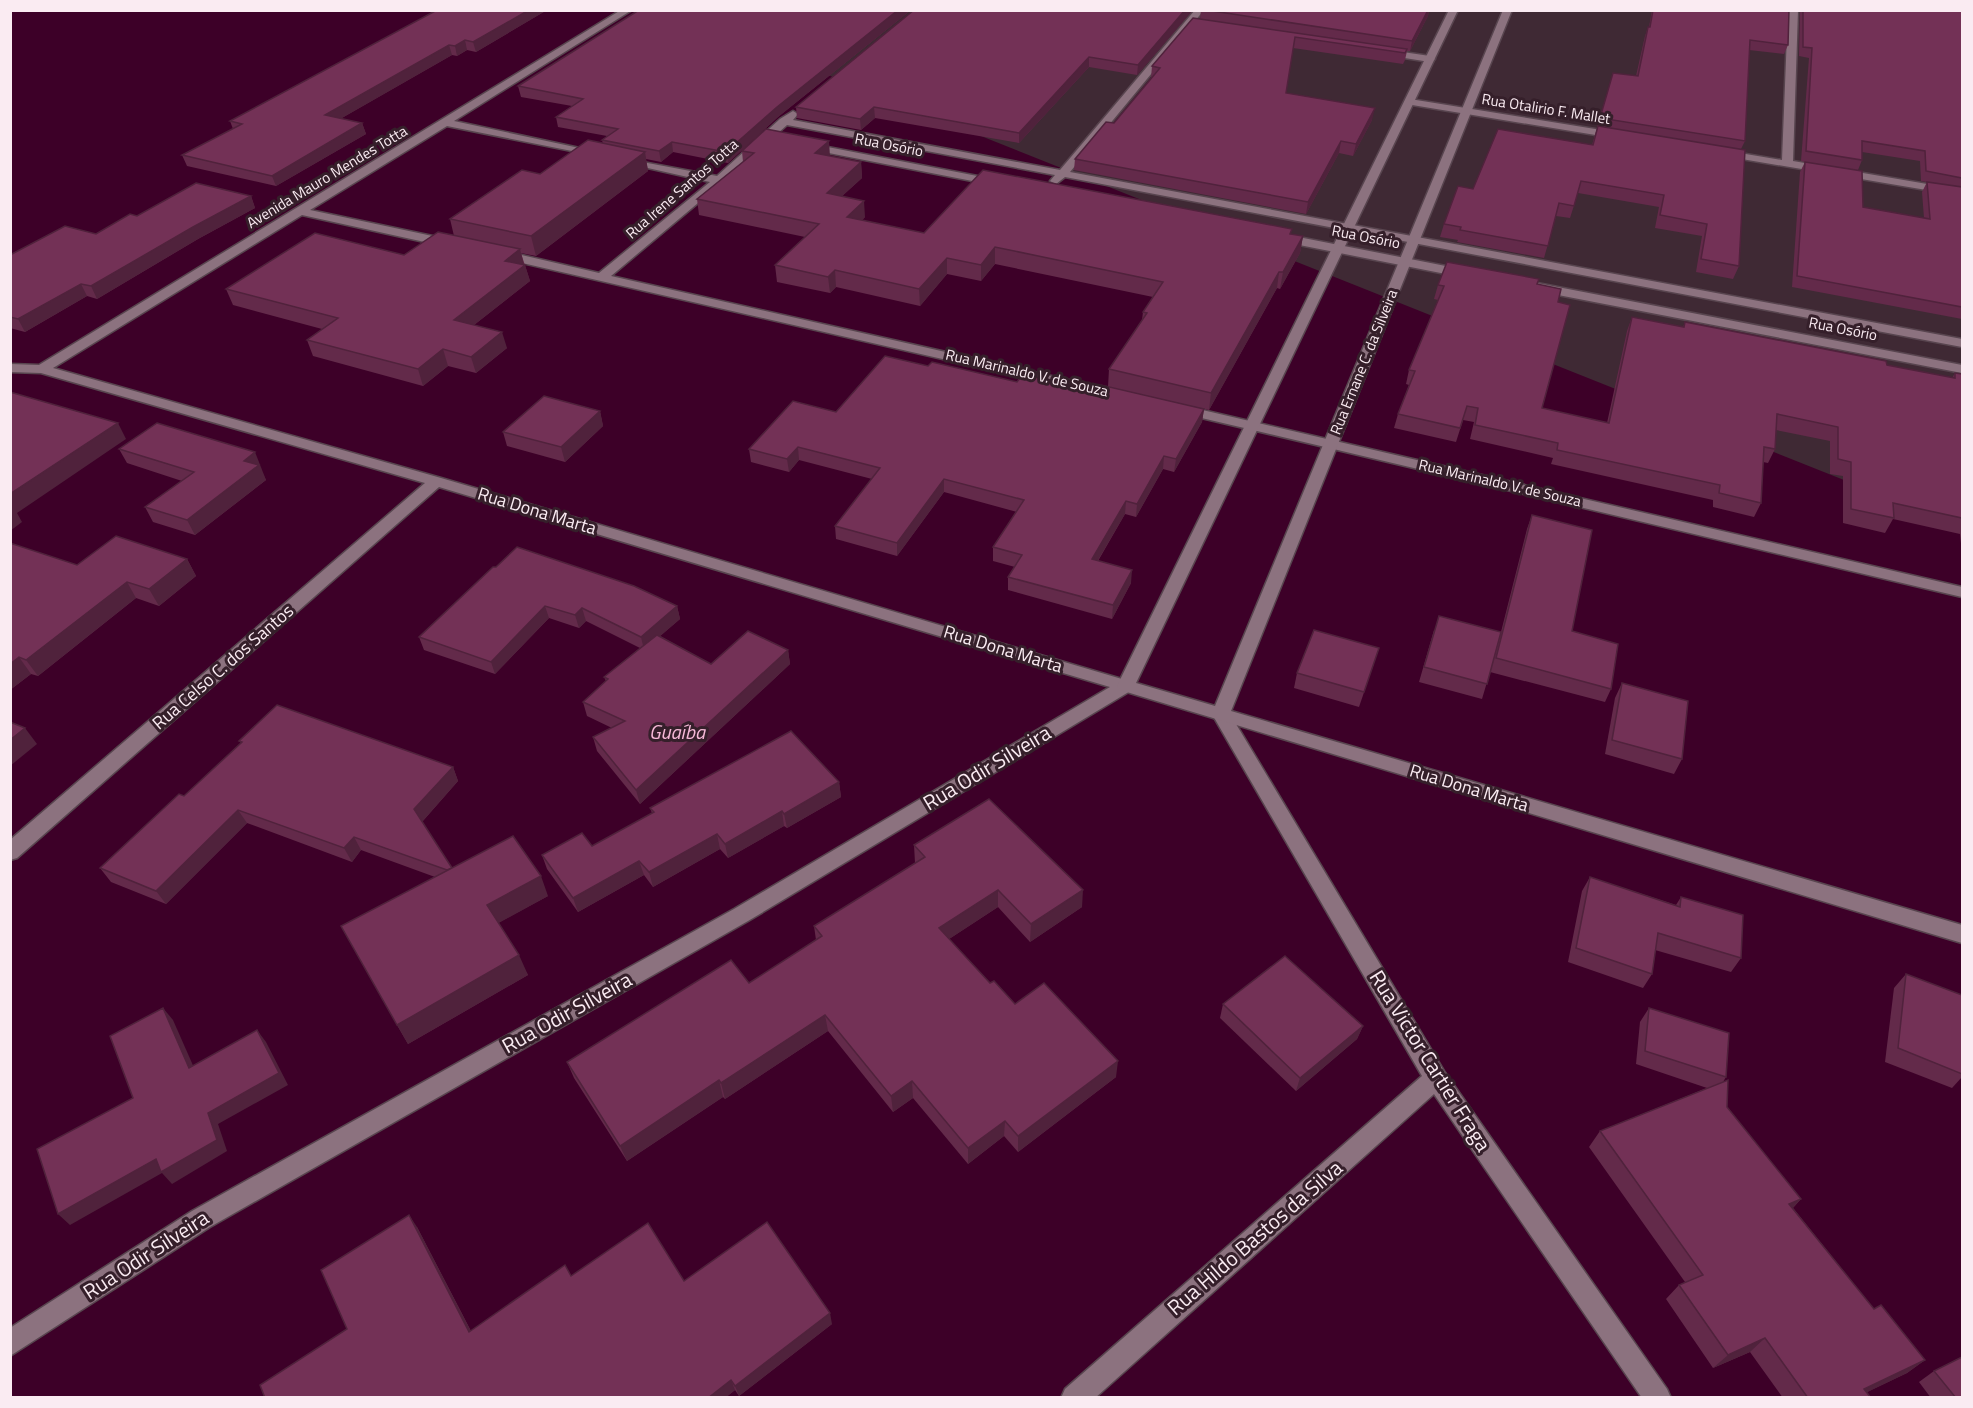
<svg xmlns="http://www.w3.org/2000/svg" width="1973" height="1408" viewBox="0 0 1973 1408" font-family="'Titillium Web',sans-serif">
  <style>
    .water { fill: #3d0028 }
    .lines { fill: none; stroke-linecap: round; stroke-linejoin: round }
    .street-casing { stroke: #58454f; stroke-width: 3 }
    .secondary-casing { stroke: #58454f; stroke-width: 3 }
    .street { fill: #8c727f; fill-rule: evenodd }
    .secondary { fill: #8c727f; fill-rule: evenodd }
    .wall { fill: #632a4a; fill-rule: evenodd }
    .shaded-wall { fill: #50223c }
    .building { fill: #733156; stroke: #50223c; stroke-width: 1.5 }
    .labels { text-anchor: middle; stroke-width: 6; stroke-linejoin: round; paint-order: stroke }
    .far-street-label { font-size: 15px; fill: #faebf2; stroke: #351f2a }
    .street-label { font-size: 18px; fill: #faebf2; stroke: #351f2a }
    .water-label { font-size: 20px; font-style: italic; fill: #f6b8d7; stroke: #351f2a }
    .near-street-label { font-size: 21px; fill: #faebf2; stroke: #351f2a }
  </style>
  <rect width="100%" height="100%" fill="#3f2934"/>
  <polygon class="water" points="10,11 667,11 1962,527 1962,1397 11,1397"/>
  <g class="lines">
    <defs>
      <g id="street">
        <polygon points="621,10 632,10 454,121 598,152 604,155 602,157 447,126 310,210 456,241 456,247 452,248 302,215 53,368 441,478 1132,682 1135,686 1132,690 748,921 210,1227 10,1356 10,1328 192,1211 734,909 1110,687 439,487 17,858 10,860 10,840 425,483 41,373 10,372 10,364 39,365"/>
        <polygon points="1195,10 1204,10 1070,172 1962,339 1962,347 1065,177 1056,184 1050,181 1055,175 787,125 723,182 611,276 1122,392 1127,393 1129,396 1127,399 1122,400 500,258 494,254 500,250 599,273 710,182 621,162 621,158 717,176 780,119 793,111 798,114 793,120 1060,170"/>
        <polygon points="1788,10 1798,10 1793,161 1962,190 1962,196 1718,155 1718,151 1722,150 1782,160"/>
        <polygon points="1382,49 1430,56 1435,59 1430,62 1379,54 1379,50"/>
        <polygon points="1410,99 1620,133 1625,136 1620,139 1406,104 1405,102"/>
        <polygon points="807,143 998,180 1004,183 998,186 803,148 803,144"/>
        <polygon points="1278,233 1466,270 1472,274 1466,278 1274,240 1274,234"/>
        <polygon points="1537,283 1962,365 1962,373 1532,290 1531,287"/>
        <polygon points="1181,405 1962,587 1962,597 1176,412 1174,409 1176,406"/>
        <polygon points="1221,707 1227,709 1444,1071 1667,1389 1671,1398 1642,1398 1434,1094 1095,1398 1061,1398 1065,1389 1422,1076 1212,714 1215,709"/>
      </g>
      <polygon id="secondary" points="1449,10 1458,10 1136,683 1215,706 1503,10 1512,10 1231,711 1962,925 1962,943 1120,690 1117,686"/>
    </defs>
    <use href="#street" class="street-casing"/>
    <use href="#secondary" class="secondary-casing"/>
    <use href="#street" class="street"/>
    <use href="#secondary" class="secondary"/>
  </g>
  <g class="wall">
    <polygon points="547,10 476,52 467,50 457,56 452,55 340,119 362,123 366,134 276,186 187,166 182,155 233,129 230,121"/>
    <polygon points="639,10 911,10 778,117 728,163 673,152 661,162 646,159 648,171 536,256 521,253 530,281 474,325 507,348 476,373 448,366 423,386 313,356 307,340 322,329 233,305 226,289 404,255 454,236 450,219 540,174 603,144 602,140 607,136 558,127 556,117 572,106 521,97 518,86"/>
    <polygon points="914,10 1193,10 1137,75 1089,67 1019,143 875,118 861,130 797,118 796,107"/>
    <polygon points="1201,10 1429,10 1428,16 1410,51 1407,51 1405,60 1403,64 1293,48 1286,93 1372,120 1353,156 1339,153 1306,214 1074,170 1075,159 1114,123 1151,78 1152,66 1200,19"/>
    <polygon points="1652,10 1789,10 1788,45 1784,54 1749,50 1745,141 1741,149 1739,266 1733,279 1696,272 1702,236 1655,228 1659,207 1578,193 1570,218 1556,216 1544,258 1457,242 1458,240 1440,237 1444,224 1473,189 1592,145 1613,73 1636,76 1645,36 1648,27 1649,27"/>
    <path d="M1800 10H1962V319L1792 287 1800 172 1805 162 1801 161 1809 58 1799 56ZM1862 152 1920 161 1921 181 1927 182 1922 192 1924 218 1863 207 1858 170 1862 160Z"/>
    <polygon points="742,151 830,156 861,162 862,178 842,196 865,217 862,220 924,233 1291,234 1303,236 1300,253 1280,289 1277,288 1209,410 1108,387 1109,369 1142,320 1143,312 1153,297 995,264 981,281 947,274 920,306 836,287 830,293 777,282 775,265 805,237 699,215 697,199 743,162"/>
    <polygon points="251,196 255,208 198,239 97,299 87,296 25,332 10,328 10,255 96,234 137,216"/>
    <polygon points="1537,284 1558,302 1542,408 1607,423 1627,331 1632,317 1683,327 1685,322 1887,365 1952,378 1955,373 1962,374 1962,553 1960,534 1893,519 1885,533 1843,523 1843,476 1830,474 1830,441 1776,430 1775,449 1768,463 1763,462 1761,503 1754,517 1713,507 1713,500 1551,464 1553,458 1470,439 1474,422 1463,420 1456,442 1394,428 1398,414 1409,385 1406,384 1409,370 1438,300 1434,299 1438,285"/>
    <polygon points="928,366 1017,382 1098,391 1204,409 1202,422 1174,472 1163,469 1136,517 1125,514 1098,561 1131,583 1112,619 1008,590 1008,577 1015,567 993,561 993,547 1017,512 944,492 897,556 836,539 835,526 872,479 799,460 789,472 751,462 749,449 836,412"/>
    <polygon points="600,411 603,426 565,462 507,446 503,432"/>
    <polygon points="119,449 261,467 260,468 266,480 195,535 153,522 145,507 182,481 127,463"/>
    <polygon points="1532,515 1572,631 1611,689 1605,702 1490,672 1482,699 1419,682 1434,630 1501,632 1527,529"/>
    <polygon points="10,543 77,565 187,559 196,576 159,606 136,598 38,676 31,674 10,690"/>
    <polygon points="493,567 677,606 680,619 660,636 711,664 788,650 790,664 640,804 597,751 593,737 612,728 587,716 583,702 606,681 604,677 640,648 586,621 579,628 549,618 495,674 424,650 419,637"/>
    <polygon points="1374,663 1359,707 1294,688 1297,673"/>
    <polygon points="1622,683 1682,759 1674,774 1605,754 1615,698"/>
    <polygon points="239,741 453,767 458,781 422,822 452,868 548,896 498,923 528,975 408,1044 397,1025 435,877 361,850 352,862 247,823 166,904 111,882 100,868 184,796 241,743"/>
    <polygon points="839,782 841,797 787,828 784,826 728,858 720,849 653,887 644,875 578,912 547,869 542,855 592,846 652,813 650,808"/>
    <polygon points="914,845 1082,907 1030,942 998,907 949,939 990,983 1015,1004 1116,1077 1018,1152 1004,1136 968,1164 913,1098 893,1112 828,1031 725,1099 723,1097 627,1161 574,1078 567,1062 749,983 816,940 814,926 915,863"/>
    <polygon points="1590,877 1676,905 1681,897 1741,958 1731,972 1655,950 1652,974 1643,988 1568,962 1582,891"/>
    <polygon points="1906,974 1962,995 1962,1077 1952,1088 1885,1062 1894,988"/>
    <polygon points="1223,1004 1363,1026 1357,1039 1296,1091 1220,1018"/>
    <polygon points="1649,1008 1726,1077 1723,1082 1727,1107 1801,1199 1793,1208 1874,1309 1925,1360 1907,1373 1867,1392 1871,1398 1783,1398 1750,1352 1713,1368 1666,1299 1679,1285 1685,1282 1589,1147 1600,1131 1707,1088 1636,1064 1640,1022"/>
    <polygon points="417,1227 471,1331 571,1276 684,1281 832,1324 739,1396 735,1390 725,1398 265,1398 347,1329"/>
    <polygon points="1934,1371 1962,1398 1931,1398 1919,1382"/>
  </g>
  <g class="shaded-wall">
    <polygon points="529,10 547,10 476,52 473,42"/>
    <polygon points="898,10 911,10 778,117 728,163 726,152 777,107"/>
    <polygon points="1185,10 1193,10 1137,75 1138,65"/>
    <polygon points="1428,10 1429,10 1428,16 1410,51 1412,41"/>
    <polygon points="465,40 467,50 457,56 455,46"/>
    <polygon points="449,45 452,55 328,126 325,115"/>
    <polygon points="1089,57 1089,67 1019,143 1019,133"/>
    <polygon points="874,107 875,118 861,130 860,119"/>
    <polygon points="1375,108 1372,120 1353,156 1356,144"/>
    <polygon points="362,123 366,134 276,186 272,176"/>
    <polygon points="829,141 830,157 815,153"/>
    <polygon points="1341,141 1339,153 1306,214 1308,202"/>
    <polygon points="672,142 673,152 661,162 659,151"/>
    <polygon points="645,152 648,171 536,256 531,236"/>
    <polygon points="861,162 862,178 828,209 827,193"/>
    <polygon points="251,196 255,208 198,239 97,299 91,286 193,227"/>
    <polygon points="864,201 865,217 848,234 847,217"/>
    <polygon points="1303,236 1300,253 1280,289 1283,272"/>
    <polygon points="995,247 995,264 981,281 981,265"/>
    <polygon points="520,249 524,265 505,261"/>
    <polygon points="947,258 947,274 920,306 919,289"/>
    <polygon points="525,265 530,281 460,336 454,320"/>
    <polygon points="835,270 836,287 830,293 828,277"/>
    <polygon points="1279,272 1277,288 1209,410 1211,393"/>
    <polygon points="81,284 87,296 25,332 18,319"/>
    <polygon points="502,332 507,348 476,373 471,357"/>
    <polygon points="443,349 448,366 423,386 418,369"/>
    <polygon points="1204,409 1202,422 1174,472 1176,459"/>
    <polygon points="600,411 603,426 565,462 561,447"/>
    <polygon points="118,423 126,439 17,513 22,522 10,531 10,494"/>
    <polygon points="798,447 799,460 789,472 787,459"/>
    <polygon points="255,452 266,480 195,535 187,520 244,461"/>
    <polygon points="1164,456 1163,469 1136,517 1137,504"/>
    <polygon points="944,479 944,492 897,556 897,543"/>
    <polygon points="1126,501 1125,514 1091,572 1092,559"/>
    <polygon points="187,559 196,576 159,606 149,589"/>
    <polygon points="1132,570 1131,583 1112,619 1113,605"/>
    <polygon points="127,582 136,598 38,676 26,660"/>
    <polygon points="545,606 549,618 495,674 491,662"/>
    <polygon points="677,606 680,619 644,650 641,637"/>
    <polygon points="582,608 586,621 579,628 575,615"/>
    <polygon points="788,650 790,664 640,804 636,790"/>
    <polygon points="19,657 31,674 10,690 10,664"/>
    <polygon points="25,728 37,744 10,766 10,740"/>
    <polygon points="453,767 458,781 421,823 414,809"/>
    <polygon points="839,782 841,797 787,828 784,814"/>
    <polygon points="238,810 247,823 166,904 156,891"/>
    <polygon points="782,811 784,826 728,858 725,844"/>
    <polygon points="717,834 720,849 653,887 649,872"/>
    <polygon points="354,837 361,850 352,862 344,848"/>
    <polygon points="639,861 644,875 578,912 573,898"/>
    <polygon points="541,876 548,896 495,925 487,905"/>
    <polygon points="998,890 998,907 940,945 939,928"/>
    <polygon points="1083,890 1082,907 1030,942 1031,924"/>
    <polygon points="519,955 528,975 408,1044 397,1025"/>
    <polygon points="163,1008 173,1020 199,1079 189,1068"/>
    <polygon points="825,1015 828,1031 725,1099 721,1083"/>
    <polygon points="1363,1026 1357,1039 1296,1091 1300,1078"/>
    <polygon points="257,1030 266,1042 288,1085 218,1124 227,1151 172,1184 162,1173 70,1225 58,1214 208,1113"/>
    <polygon points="1118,1061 1116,1077 1018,1152 1018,1136"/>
    <polygon points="719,1080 723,1097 627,1161 620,1146"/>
    <polygon points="912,1081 913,1098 893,1112 891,1096"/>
    <polygon points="1005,1121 1004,1136 968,1164 968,1148"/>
    <polygon points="1801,1199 1787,1214 1789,1204"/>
    <polygon points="409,1215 417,1227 477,1343 469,1332"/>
    <polygon points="830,1313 832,1324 739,1396 735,1386"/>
    <polygon points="1765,1338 1750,1352 1713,1368 1728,1355"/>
    <polygon points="1925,1360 1907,1373 1855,1398 1864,1389"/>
    <polygon points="731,1380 735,1390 725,1398 708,1398"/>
  </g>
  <g class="building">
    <polygon points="437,10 529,10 473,42 465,40 455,46 449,45 325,115 362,123 272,176 182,155 242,124 230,121"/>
    <polygon points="639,10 898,10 777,107 726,152 672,142 659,151 602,140 618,129 556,117 583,99 518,86"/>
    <polygon points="914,10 1185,10 1138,65 1089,57 1019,133 874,107 860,119 796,107"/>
    <polygon points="1206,10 1428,10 1412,41"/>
    <polygon points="1653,10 1789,10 1788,45 1750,40 1745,141 1600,118 1613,73 1638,76 1648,27 1650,27"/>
    <polygon points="1803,10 1962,11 1962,178 1926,171 1925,151 1862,141 1862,160 1806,151 1812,48 1803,47"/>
    <polygon points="1193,18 1407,49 1405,53 1295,37 1286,93 1375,108 1356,144 1341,141 1308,202 1075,159 1106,122 1114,123 1160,68 1152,66"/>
    <polygon points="1598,126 1745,150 1739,266 1701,259 1707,224 1660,215 1664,195 1581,181 1574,206 1559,203 1548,246 1460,230 1461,227 1444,224 1458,186 1473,189 1498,129 1593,145"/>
    <polygon points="766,129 829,141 815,153 861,162 827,193 864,201 847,217 924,233 983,170 1292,229 1290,234 1303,236 1283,272 1279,272 1211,393 1109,369 1147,313 1143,312 1163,282 995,247 981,265 947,258 919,289 835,270 828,277 775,265 819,224 697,199 754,153 742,151"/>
    <polygon points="588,140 645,152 531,236 450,219 522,170 540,174"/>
    <polygon points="1805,162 1862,171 1863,207 1930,219 1927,182 1962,187 1962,307 1797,276"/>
    <polygon points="196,183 251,196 193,227 91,286 81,284 18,319 10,317 10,255 65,226 96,234 130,214 137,216"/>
    <polygon points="438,232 520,249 505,261 525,265 454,320 502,332 471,357 443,349 418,369 307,340 338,318 226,289 315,233 404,255"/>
    <polygon points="1447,262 1539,279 1537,284 1561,289 1558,302 1570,305 1542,408 1609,423 1632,317 1684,327 1685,322 1886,361 1887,365 1955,378 1955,373 1962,374 1962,518 1893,503 1894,518 1851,509 1851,462 1838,459 1838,427 1777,414 1775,449 1764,447 1761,503 1719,493 1720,485 1557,450 1558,443 1475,425 1478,408 1467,406 1460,428 1398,414 1415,371 1409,370 1444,286 1438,285"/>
    <polygon points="885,356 928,366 932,362 1017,382 1023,374 1098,391 1101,385 1204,409 1176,459 1164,456 1137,504 1126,501 1092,559 1132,570 1113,605 1008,577 1022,555 993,547 1024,500 944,479 897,543 835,526 880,468 798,447 787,459 749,449 793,401 836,412"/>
    <polygon points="10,392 118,423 10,494"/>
    <polygon points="544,396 600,411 561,447 503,432"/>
    <polygon points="157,423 255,452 244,461 259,465 187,520 145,507 194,472 119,449"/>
    <polygon points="1532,515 1592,530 1572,631 1618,644 1611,689 1496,658"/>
    <polygon points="116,536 187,559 149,589 127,582 26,660 19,657 10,664 10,543 77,565"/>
    <polygon points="517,547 634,586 677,606 641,637 582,608 575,615 545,606 491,662 419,637 493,567 496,567"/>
    <polygon points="1439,616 1501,632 1487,684 1424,667"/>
    <polygon points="1314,630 1379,648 1364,692 1297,673"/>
    <polygon points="748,631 788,650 636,790 593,737 625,721 583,702 608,679 604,677 657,635 711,664"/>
    <polygon points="1622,683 1688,701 1682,759 1612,740"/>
    <polygon points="277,705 453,767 414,809 452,868 447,870 354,837 344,848 238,810 156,891 100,868 179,794 184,796 242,742 239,741"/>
    <polygon points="10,722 25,728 10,740"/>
    <polygon points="791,731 839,782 784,814 782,811 725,844 717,834 649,872 639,861 573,898 542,855 582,833 592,846 654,812 650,808"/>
    <polygon points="989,799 1083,890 1031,924 998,890 939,928 990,983 994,981 1015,1004 1044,983 1118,1061 1018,1136 1005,1121 968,1148 912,1081 891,1096 825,1015 721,1083 719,1080 620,1146 567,1062 731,960 749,983 822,936 814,926 925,857 914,845"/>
    <polygon points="513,836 541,876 487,905 519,955 397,1025 341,926"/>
    <polygon points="1590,877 1680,907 1681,897 1743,915 1741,958 1658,933 1652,974 1576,948"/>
    <polygon points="1285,956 1363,1026 1300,1078 1223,1004"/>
    <polygon points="1906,974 1962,995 1962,1074 1898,1048"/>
    <polygon points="163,1008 189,1068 257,1030 279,1073 208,1113 217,1140 161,1172 156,1159 58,1214 37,1149 133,1098 110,1036"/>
    <polygon points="1649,1008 1729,1033 1726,1077 1645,1051"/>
    <polygon points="1728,1080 1727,1107 1801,1199 1789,1204 1874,1309 1881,1305 1925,1360 1864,1389 1871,1398 1808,1398 1765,1338 1728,1355 1679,1285 1703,1275 1600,1131"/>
    <polygon points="409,1215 469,1332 565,1265 571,1276 648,1223 684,1281 767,1222 830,1313 735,1386 731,1380 708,1398 265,1398 260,1385 347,1329 321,1270"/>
    <polygon points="1962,1357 1962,1398 1956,1398 1934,1371"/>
  </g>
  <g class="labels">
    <g class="far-street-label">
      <text transform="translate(1546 109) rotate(9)" y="5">Rua Otalirio F. Mallet</text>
      <text transform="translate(889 145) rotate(11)" y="5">Rua Osório</text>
      <text transform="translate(327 177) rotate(-31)" y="5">Avenida Mauro Mendes Totta</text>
      <text transform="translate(682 189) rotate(-41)" y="5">Rua Irene Santos Totta</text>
      <text transform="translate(1366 237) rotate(11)" y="5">Rua Osório</text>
      <text transform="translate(1843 329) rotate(11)" y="5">Rua Osório</text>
      <text transform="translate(1364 362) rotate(-68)" y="5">Rua Ernane C. da Silveira</text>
      <text transform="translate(1027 373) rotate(13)" y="5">Rua Marinaldo V. de Souza</text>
      <text transform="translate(1500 483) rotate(13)" y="5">Rua Marinaldo V. de Souza</text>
    </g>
    <g class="street-label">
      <text transform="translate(537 511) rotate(17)" y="6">Rua Dona Marta</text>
      <text transform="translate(1003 649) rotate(17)" y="6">Rua Dona Marta</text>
      <text transform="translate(223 667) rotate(-41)" y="6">Rua Celso C. dos Santos</text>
      <text transform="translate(1469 788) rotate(17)" y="6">Rua Dona Marta</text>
    </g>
    <g class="water-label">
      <text x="677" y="739">Guaíba</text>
    </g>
    <g class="near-street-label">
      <text transform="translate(987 768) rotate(-31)" y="7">Rua Odir Silveira</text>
      <text transform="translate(567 1013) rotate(-29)" y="7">Rua Odir Silveira</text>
      <text transform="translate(1430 1061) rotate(58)" y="7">Rua Victor Cartier Fraga</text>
      <text transform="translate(1255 1238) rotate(-41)" y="7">Rua Hildo Bastos da Silva</text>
      <text transform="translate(146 1255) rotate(-33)" y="7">Rua Odir Silveira</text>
    </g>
  </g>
  <rect width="1973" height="1408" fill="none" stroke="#faebf2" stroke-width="24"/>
</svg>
